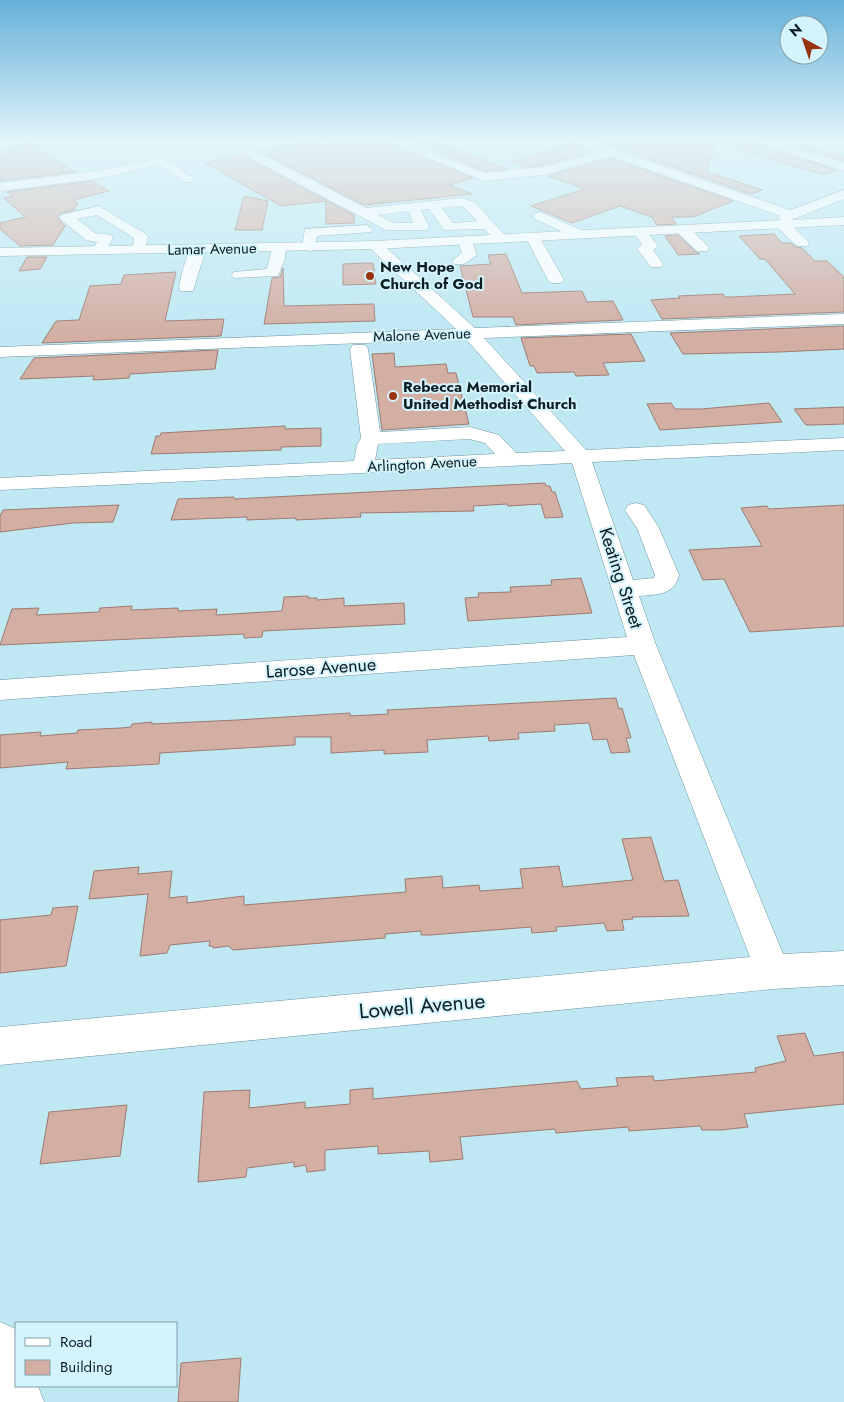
<svg xmlns="http://www.w3.org/2000/svg" width="844" height="1402" viewBox="0 0 844 1402" font-family="Jost,sans-serif">
  <style>
    .building { fill: #d2aea3; stroke: #9d7b71 }
    .lines { fill: none; stroke-linecap: round; stroke-linejoin: round }
    .minor-casing { stroke: #6e959f; stroke-width: 1 }
    .major-casing { stroke: #6e959f; stroke-width: 1 }
    .minor { fill: #fff; fill-rule: evenodd }
    .major { fill: #fff; fill-rule: evenodd }
    .poi-dot { fill: #993211; stroke: #d3f4fd; stroke-width: 2 }
    .labels { text-anchor: middle; stroke-width: 4; stroke-linejoin: round; paint-order: stroke }
    .far-street-label { font-size: 15px; fill: #0d1d21; stroke: #d3f4fd }
    .far-poi-label { font-size: 15px; font-weight: bold; fill: #0d1d21; stroke: #d3f4fd; text-anchor: start }
    .street-label { font-size: 18px; fill: #0d1d21; stroke: #d3f4fd }
    .near-street-label { font-size: 21px; fill: #0d1d21; stroke: #d3f4fd }
  </style>
  <rect width="100%" height="100%" fill="#bfe8f3"/>
  <g class="building">
    <polygon points="314,140 326,145 346,140 382,140 473,178 449,185 472,194 364,205 259,151"/>
    <polygon points="407,140 433,140 506,169 485,171"/>
    <polygon points="593,140 717,140 707,172 763,190 751,194"/>
    <polygon points="723,140 745,140 836,170 824,175 723,145"/>
    <polygon points="31,143 58,161 76,172 0,181 0,150"/>
    <polygon points="572,143 592,152 543,165 525,167 511,162"/>
    <polygon points="806,146 844,157 844,161 799,148"/>
    <polygon points="241,155 354,215 354,223 326,224 326,201 281,206 205,163"/>
    <polygon points="610,158 733,201 693,217 672,217 676,224 657,225 652,217 620,206 572,223 531,206 585,189 548,176"/>
    <polygon points="93,181 109,191 73,200 78,203 74,210 61,213 57,217 65,226 53,245 20,246 0,229 0,223 25,217 4,198 13,196 7,192"/>
    <polygon points="244,196 268,201 262,230 235,230"/>
    <polygon points="774,234 782,243 791,243 796,247 802,248 815,261 827,261 844,277 844,312 662,319 651,300 680,298 678,296 723,294 725,297 732,297 795,294 765,259 760,259 739,236"/>
    <polygon points="678,235 696,252 700,254 678,255 665,236"/>
    <polygon points="506,254 522,293 582,291 587,302 613,301 623,320 516,325 513,317 473,317 460,266 491,264 488,255"/>
    <polygon points="27,257 47,257 40,269 19,271"/>
    <polygon points="366,263 373,263 376,284 343,285 343,264"/>
    <polygon points="283,268 284,306 374,304 375,321 264,324 272,278 280,277"/>
    <polygon points="176,272 165,321 224,319 221,336 42,343 56,321 79,320 90,286 121,284 124,275"/>
    <polygon points="844,326 844,349 780,352 683,354 670,333"/>
    <polygon points="631,334 645,361 603,363 609,375 576,376 574,372 537,373 534,366 530,366 521,338"/>
    <polygon points="218,350 215,369 130,374 129,378 114,379 93,380 94,376 20,379 34,358"/>
    <polygon points="394,353 395,367 446,364 448,373 456,373 469,424 382,430 372,354"/>
    <polygon points="671,403 675,409 701,409 769,403 782,422 660,430 647,404"/>
    <polygon points="844,407 844,424 815,425 806,425 794,409"/>
    <polygon points="285,426 285,429 321,428 321,446 281,447 281,450 151,454 156,436 160,436 161,433"/>
    <polygon points="545,483 546,486 550,486 552,492 555,492 563,517 545,518 541,504 508,506 507,504 473,506 474,511 360,513 361,517 296,520 296,518 247,520 247,517 171,520 178,499 234,497 234,499"/>
    <polygon points="119,505 113,522 73,523 0,532 0,516 3,510"/>
    <polygon points="844,505 844,626 750,632 724,579 703,580 689,550 762,546 741,508 767,506 769,509"/>
    <polygon points="581,578 592,613 468,621 465,598 479,597 478,593 511,592 510,587 552,585 551,580"/>
    <polygon points="308,596 308,598 317,598 317,600 344,598 344,606 404,603 405,624 263,631 262,637 244,638 244,634 0,645 12,609 39,608 36,615 99,612 100,608 132,606 131,610 178,608 178,611 217,609 216,615 282,611 284,597"/>
    <polygon points="616,698 619,709 622,708 631,738 626,738 630,752 611,753 607,739 593,740 589,723 554,725 555,731 518,733 519,739 489,741 488,736 427,740 428,752 384,754 384,750 331,753 331,737 295,737 295,745 160,753 159,764 66,769 68,762 0,768 0,735 41,732 40,736 77,733 78,730 121,728 131,727 132,724 152,722 152,724 237,720 350,713 350,716 388,714 387,710"/>
    <polygon points="651,837 664,881 678,880 689,916 632,917 633,919 622,920 624,930 607,931 604,923 556,927 557,931 532,933 531,927 431,935 421,935 421,931 385,934 385,938 360,940 233,950 228,946 213,948 213,946 209,946 210,941 170,945 167,953 140,956 148,894 89,899 94,871 139,867 138,874 172,871 169,898 187,896 187,903 244,896 244,905 406,892 405,879 442,876 443,888 479,885 480,891 523,888 520,869 559,866 563,887 633,880 622,839"/>
    <polygon points="78,906 66,966 0,973 0,920 51,915 53,908"/>
    <polygon points="805,1033 814,1056 844,1052 844,1104 744,1114 748,1127 721,1130 702,1130 700,1126 629,1131 628,1127 556,1133 555,1129 460,1137 463,1159 430,1162 429,1151 378,1154 378,1146 325,1150 325,1170 307,1172 306,1165 294,1167 294,1162 247,1168 246,1177 198,1182 204,1092 250,1090 249,1108 305,1102 305,1108 350,1104 350,1090 373,1088 373,1099 577,1081 581,1089 618,1086 616,1078 653,1076 654,1081 756,1072 755,1068 786,1061 777,1036"/>
    <polygon points="127,1105 120,1156 40,1164 49,1112"/>
    <polygon points="241,1358 238,1402 178,1402 181,1363"/>
  </g>
  <g class="lines">
    <defs>
      <g id="minor">
        <polygon points="23,140 21,142 0,147 0,141"/>
        <polygon points="128,140 135,141 195,179 193,182 185,182 158,165 104,178 0,191 0,183 104,170 150,160 127,145 125,143"/>
        <polygon points="384,140 401,140 485,173 543,167 598,152 569,140 587,140 796,212 798,215 791,219 786,218 610,156 544,175 484,181"/>
        <polygon points="747,140 766,140 844,163 844,171"/>
        <path d="M254 141 260 144 253 150 366 208 461 198 475 202 508 239 501 243 496 242 485 229 444 230 429 209 421 210 429 227 427 230H386L241 153V149ZM460 206 465 208 477 221 453 223 442 208ZM409 211 413 223H394L378 215Z"/>
        <polygon points="99,206 146,234 148,237 144,253 134,253 132,250 134,238 97,215 77,219 95,233 111,235 113,238 105,253 95,253 93,250 97,242 86,240 59,218 61,215"/>
        <polygon points="540,212 586,232 588,235 586,238 576,238 535,219 533,216 535,213"/>
        <polygon points="783,221 788,222 807,240 809,243 807,246 797,246 778,228 776,225 778,222"/>
        <polygon points="366,225 373,229 371,232 317,236 314,250 309,251 302,247 305,229"/>
        <polygon points="683,226 688,227 707,245 709,248 707,251 697,251 678,233 676,230"/>
        <polygon points="640,228 645,229 658,246 653,250 663,264 661,267 651,267 637,249 642,244 633,232"/>
        <polygon points="533,234 540,238 564,280 561,283 551,283 548,280 526,238"/>
        <polygon points="465,237 472,241 477,255 464,264 454,264 452,261 462,253 458,241"/>
        <path d="M375 241 380 242 475 328 844 314V324L484 338 586 450 844 438V450L592 462 633 580 654 578 655 575 637 528 625 510 628 505 636 503 644 505 659 528 679 575C674 596 657 594 639 596L656 645 783 954 844 951V985L773 989 0 1065V1027L750 957 634 655 0 700V680L627 637 572 463 0 490V478L354 461 357 445 361 438 350 349 353 345H365L368 349 380 432 470 427 499 435 516 453 565 451 466 339 0 357V347L456 329 370 248 368 245ZM469 439 485 443 495 454 375 460 378 444Z"/>
        <polygon points="279,244 286,248 285,259 278,276 234,278 231,275 234,272 267,269 272,248"/>
        <path d="M199 245 206 249 193 291H181L179 288C181 276 186 248 199 245Z"/>
        <polygon points="0,1322 16,1329 16,1386 38,1386 44,1402 0,1402"/>
      </g>
      <polygon id="major" points="844,190 844,199 791,220 844,217 844,225 375,249 0,256 0,248 375,241 781,220 778,217 780,214"/>
    </defs>
    <use href="#minor" class="minor-casing"/>
    <use href="#major" class="major-casing"/>
    <use href="#minor" class="minor"/>
    <use href="#major" class="major"/>
  </g>
  <linearGradient id="sky" x2="0" y2="1"><stop stop-color="#65b0d9"/><stop offset="0.42" stop-color="#e2f5fa"/><stop offset="1" stop-color="#e2f5fa" stop-opacity="0"/></linearGradient>
  <rect width="844" height="336" fill="url(#sky)"/>
  <g class="poi-dot">
    <circle cx="370" cy="276" r="5"/>
    <circle cx="393" cy="396" r="5"/>
  </g>
  <g class="labels">
    <g class="far-street-label">
      <text transform="translate(212 249) rotate(-1)" y="5">Lamar Avenue</text>
      <text transform="translate(422 335) rotate(-2)" y="5">Malone Avenue</text>
      <text transform="translate(422 464) rotate(-3)" y="5">Arlington Avenue</text>
    </g>
    <g class="far-poi-label">
      <text x="380" y="272">New Hope<tspan x="380" dy="17">Church of God</tspan></text>
      <text x="403" y="392">Rebecca Memorial<tspan x="403" dy="17">United Methodist Church</tspan></text>
    </g>
    <g class="street-label">
      <text transform="translate(621 578) rotate(72)" y="6">Keating Street</text>
      <text transform="translate(321 668) rotate(-4)" y="6">Larose Avenue</text>
    </g>
    <g class="near-street-label">
      <text transform="translate(422 1006) rotate(-5)" y="7">Lowell Avenue</text>
    </g>
  </g>
  <rect x="15" y="1322" width="162" height="65" fill="#d3f4fd" stroke="#849ea5"/>
  <rect x="25" y="1338" width="25" height="8" fill="#ffffff" stroke="#849ea5"/>
  <text x="60" y="1347" font-size="15" fill="#0d1d21">Road</text>
  <rect x="25" y="1360" width="25" height="15" fill="#d2aea3" stroke="#849ea5"/>
  <text x="60" y="1372" font-size="15" fill="#0d1d21">Building</text>
  <g transform="translate(804 40) rotate(320)"><circle r="24" fill="#d3f4fd" stroke="#849ea5"/>
  <path d="M0-4L9 19L0 12L-9 19Z" fill="#993211"/>
  <text y="-8" font-size="14" font-weight="bold" text-anchor="middle" fill="#0d1d21">N</text>
  </g>
</svg>
